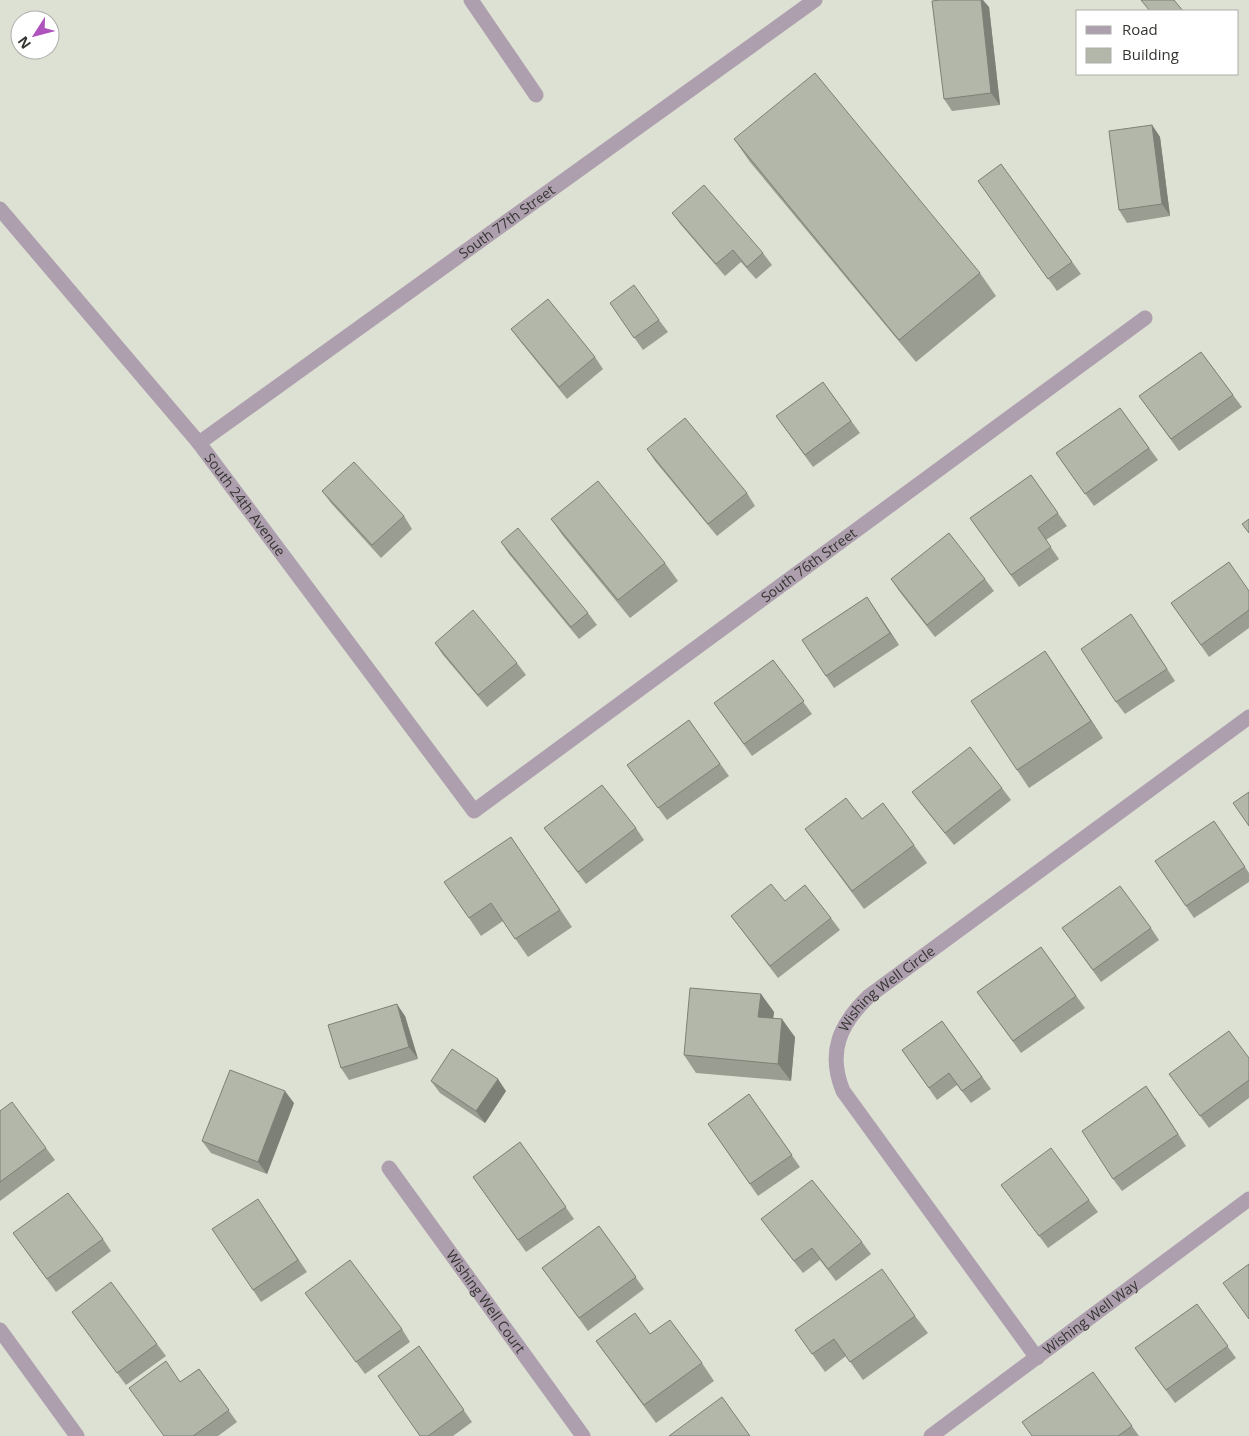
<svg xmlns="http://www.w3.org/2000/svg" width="1249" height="1436" viewBox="0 0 1249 1436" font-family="'Open Sans',sans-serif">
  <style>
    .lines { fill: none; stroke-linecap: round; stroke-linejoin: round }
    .lane { stroke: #ae9faf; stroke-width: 15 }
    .street { stroke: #ae9faf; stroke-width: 15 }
    .wall { fill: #9a9d91 }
    .shaded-wall { fill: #7d8076 }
    .building { fill: #b3b7a9; stroke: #7d8076 }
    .labels { text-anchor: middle; stroke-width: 4; stroke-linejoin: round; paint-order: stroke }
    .street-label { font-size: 14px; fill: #343530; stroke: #fff }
  </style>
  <rect width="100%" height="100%" fill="#dde1d3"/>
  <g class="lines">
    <polyline class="lane" points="471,0 536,95"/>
    <g class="street">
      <path id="s1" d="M0 209 199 443 474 811 1145 318"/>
      <path id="s2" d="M199 443 815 0"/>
      <path id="s3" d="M389 1168 583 1436"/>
      <polyline points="0,1330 77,1436"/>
      <path id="s4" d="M1037 1358 843 1091C827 1052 840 1024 869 996L1249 717"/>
      <path id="s5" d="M931 1436 1249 1199"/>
    </g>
  </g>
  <g class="wall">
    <polygon points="989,7 1000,105 952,111 944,99"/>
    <polygon points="1152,125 1160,137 1170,216 1127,223 1119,210"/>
    <polygon points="734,139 980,273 996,296 916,362 750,162"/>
    <polygon points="1001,164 1081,274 1057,291 978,181"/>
    <polygon points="672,213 763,253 772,265 756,279 741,262 725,276 681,225"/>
    <polygon points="610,303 659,320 668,332 643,350"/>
    <polygon points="511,329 595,357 603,369 567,399 520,341"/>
    <polygon points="1201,352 1242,407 1179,451 1139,396"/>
    <polygon points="823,382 860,433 813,467 776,416"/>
    <polygon points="1120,408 1158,460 1094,506 1056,453"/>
    <polygon points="647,449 747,493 755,506 717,536 655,461"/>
    <polygon points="1031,475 1067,526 1046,540 1059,559 1019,587 970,518"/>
    <polygon points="322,491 404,516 412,529 381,558 331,503"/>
    <polygon points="551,519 665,563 678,581 630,618 563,536"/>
    <polygon points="501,542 588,613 597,625 579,639 509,554"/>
    <polygon points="891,579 985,579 994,591 935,637 899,591"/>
    <polygon points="1249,591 1249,628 1209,657 1171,603"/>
    <polygon points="867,597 899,645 834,688 802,640"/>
    <polygon points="1140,627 1175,681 1125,714 1116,702"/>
    <polygon points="435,643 517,663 526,675 487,707 443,655"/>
    <polygon points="1045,651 1103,738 1029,788 1017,770"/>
    <polygon points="773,660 812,714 752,756 714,703"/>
    <polygon points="689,720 729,776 667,820 627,765"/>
    <polygon points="1002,788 1011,800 954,845 921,804 912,792"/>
    <polygon points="544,828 636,828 644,840 586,884"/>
    <polygon points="805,829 914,845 927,863 864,909"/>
    <polygon points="1223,834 1249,873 1249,882 1194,918 1155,861"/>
    <polygon points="511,837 572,927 528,957 503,921 481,936 469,918"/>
    <polygon points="785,901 831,918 840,930 778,978 731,916"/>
    <polygon points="1062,928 1151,928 1159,940 1101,982"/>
    <polygon points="1041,947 1085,1008 1021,1053 977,992"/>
    <polygon points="761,994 774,1012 773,1018 795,1037 791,1081 696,1073 684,1055"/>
    <polygon points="405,1016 418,1059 349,1080 341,1068"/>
    <polygon points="942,1021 991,1089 971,1103 957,1085 937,1100 902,1050"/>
    <polygon points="1249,1058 1249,1098 1209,1128 1169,1074"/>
    <polygon points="431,1081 506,1091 485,1123 440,1093"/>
    <polygon points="749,1094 800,1167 758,1196 708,1124"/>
    <polygon points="1155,1098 1186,1146 1122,1191 1113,1179"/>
    <polygon points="294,1103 267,1174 211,1153 202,1141"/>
    <polygon points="0,1111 46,1148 55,1160 0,1201"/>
    <polygon points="520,1142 574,1219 526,1252 473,1177"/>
    <polygon points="1001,1185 1089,1200 1098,1212 1048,1248"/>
    <polygon points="266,1211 307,1272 261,1302 253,1290"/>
    <polygon points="761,1219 862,1242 871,1254 836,1281 820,1260 803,1273 770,1231"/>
    <polygon points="599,1226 644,1289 588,1331 542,1268"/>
    <polygon points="13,1233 103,1239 111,1251 56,1292"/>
    <polygon points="305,1293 402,1329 410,1342 365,1374"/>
    <polygon points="1197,1304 1236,1358 1175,1403 1135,1348"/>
    <polygon points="72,1312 157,1344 166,1356 126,1385"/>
    <polygon points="915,1316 928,1333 863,1380 846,1356 825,1372 795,1330"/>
    <polygon points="650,1334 702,1363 714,1381 656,1423 596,1341"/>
    <polygon points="419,1346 472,1422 453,1436 420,1436"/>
    <polygon points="199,1369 237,1422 218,1436 164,1436 180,1382"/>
    <polygon points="1093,1372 1139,1436 1032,1436"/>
  </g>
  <g class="shaded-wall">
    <polygon points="981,0 983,0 989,7 1000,105 991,93"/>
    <polygon points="1152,125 1160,137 1170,216 1162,204"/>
    <polygon points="867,597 899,645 890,633"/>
    <polygon points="1045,651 1103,738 1091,721"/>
    <polygon points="761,994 774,1012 771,1035 758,1017"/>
    <polygon points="397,1004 405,1016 418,1059 409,1047"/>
    <polygon points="782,1019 795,1037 791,1081 778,1064"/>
    <polygon points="498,1079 506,1091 485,1123 476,1111"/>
    <polygon points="285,1091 294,1103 267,1174 258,1162"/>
  </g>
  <g class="building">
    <polygon points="940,0 981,0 991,93 944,99 932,1"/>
    <polygon points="1141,0 1174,0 1183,11 1150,11"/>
    <polygon points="815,73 980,273 899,340 734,139"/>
    <polygon points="1152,125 1162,204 1119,210 1109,131"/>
    <polygon points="1001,164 1072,262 1048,279 978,181"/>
    <polygon points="704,185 763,253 747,267 733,250 716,264 672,213"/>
    <polygon points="634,285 659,320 634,338 610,303"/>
    <polygon points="548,299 595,357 559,387 511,329"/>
    <polygon points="1201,352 1233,395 1171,439 1139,396"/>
    <polygon points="823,382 851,421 805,455 776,416"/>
    <polygon points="1120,408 1149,448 1085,494 1056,453"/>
    <polygon points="685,418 747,493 708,524 647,449"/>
    <polygon points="354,462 404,516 372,545 322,491"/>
    <polygon points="1031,475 1058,513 1038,528 1051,547 1011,575 970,518"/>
    <polygon points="598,481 665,563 618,600 551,519"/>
    <polygon points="1249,519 1249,533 1242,524"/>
    <polygon points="518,528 588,613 571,627 501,542"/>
    <polygon points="949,533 985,579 927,625 891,579"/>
    <polygon points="1229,562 1249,591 1249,610 1201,645 1171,603"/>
    <polygon points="867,597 890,633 826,676 802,640"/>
    <polygon points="473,610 517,663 478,695 435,643"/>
    <polygon points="1131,614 1167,669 1116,702 1081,649"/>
    <polygon points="1045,651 1091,721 1017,770 971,701"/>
    <polygon points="773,660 804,701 744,744 714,703"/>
    <polygon points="689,720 720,764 658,808 627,765"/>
    <polygon points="970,747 1002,788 945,833 912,792"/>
    <polygon points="602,785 636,828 578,872 544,828"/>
    <polygon points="1249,792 1249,826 1233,803"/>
    <polygon points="846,798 862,819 883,803 914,845 852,891 805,829"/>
    <polygon points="1214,821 1245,867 1186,906 1155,861"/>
    <polygon points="511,837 560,910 515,939 491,903 469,918 444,882"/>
    <polygon points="771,884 785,901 805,885 831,918 770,966 731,916"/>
    <polygon points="1120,886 1151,928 1093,970 1062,928"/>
    <polygon points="1041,947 1076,996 1013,1041 977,992"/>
    <polygon points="690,988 761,994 758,1017 782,1019 778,1064 684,1055"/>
    <polygon points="397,1004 409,1047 341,1068 328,1025"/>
    <polygon points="942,1021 982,1077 962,1091 949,1073 929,1088 902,1050"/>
    <polygon points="1229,1031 1249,1058 1249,1080 1200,1116 1169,1074"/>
    <polygon points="452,1049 498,1079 476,1111 431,1081"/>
    <polygon points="230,1070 285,1091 258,1162 202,1141"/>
    <polygon points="1146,1086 1178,1134 1113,1179 1082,1131"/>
    <polygon points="749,1094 792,1155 750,1184 708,1124"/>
    <polygon points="12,1102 46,1148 0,1182 0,1111"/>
    <polygon points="520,1142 566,1207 518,1240 473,1177"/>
    <polygon points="1051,1148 1089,1200 1039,1236 1001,1185"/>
    <polygon points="812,1180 862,1242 828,1269 812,1248 794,1261 761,1219"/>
    <polygon points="68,1193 103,1239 47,1279 13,1233"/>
    <polygon points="258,1199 298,1260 253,1290 212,1229"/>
    <polygon points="599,1226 636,1277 579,1318 542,1268"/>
    <polygon points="350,1260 402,1329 356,1362 305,1293"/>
    <polygon points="1249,1264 1249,1319 1223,1283"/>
    <polygon points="882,1269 915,1316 850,1362 834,1339 812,1354 795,1330"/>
    <polygon points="111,1282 157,1344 117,1373 72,1312"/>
    <polygon points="1197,1304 1228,1346 1166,1390 1135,1348"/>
    <polygon points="635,1313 650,1334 670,1320 702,1363 644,1405 596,1341"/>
    <polygon points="419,1346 464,1410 428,1436 420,1436 378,1376"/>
    <polygon points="166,1361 180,1382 199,1369 229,1410 193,1436 164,1436 129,1388"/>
    <polygon points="1093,1372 1132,1426 1118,1436 1032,1436 1022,1422"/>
    <polygon points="722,1397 750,1436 669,1436"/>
  </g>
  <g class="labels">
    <g class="street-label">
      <text dy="5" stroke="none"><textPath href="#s2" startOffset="379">South 77th Street</textPath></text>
      <text dy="5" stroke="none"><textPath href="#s1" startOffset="384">South 24th Avenue</textPath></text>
      <text dy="5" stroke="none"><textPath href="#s1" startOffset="1182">South 76th Street</textPath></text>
      <text dy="5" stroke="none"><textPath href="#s4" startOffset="454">Wishing Well Circle</textPath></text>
      <text dy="5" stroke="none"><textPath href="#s3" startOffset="165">Wishing Well Court</textPath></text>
      <text dy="5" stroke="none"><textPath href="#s5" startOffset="199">Wishing Well Way</textPath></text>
    </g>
  </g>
  <rect x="1076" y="10" width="162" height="65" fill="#ffffff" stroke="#aeaeac"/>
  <rect x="1086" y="26" width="25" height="8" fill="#ae9faf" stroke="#aeaeac"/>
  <text x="1122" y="35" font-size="15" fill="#343530">Road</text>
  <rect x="1086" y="48" width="25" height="15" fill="#b3b7a9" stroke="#aeaeac"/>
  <text x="1122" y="60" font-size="15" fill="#343530">Building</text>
  <g transform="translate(35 35) rotate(234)"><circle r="24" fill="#ffffff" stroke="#aeaeac"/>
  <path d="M0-4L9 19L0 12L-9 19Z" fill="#af52bd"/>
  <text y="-8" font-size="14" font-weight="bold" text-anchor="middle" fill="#343530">N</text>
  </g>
</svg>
